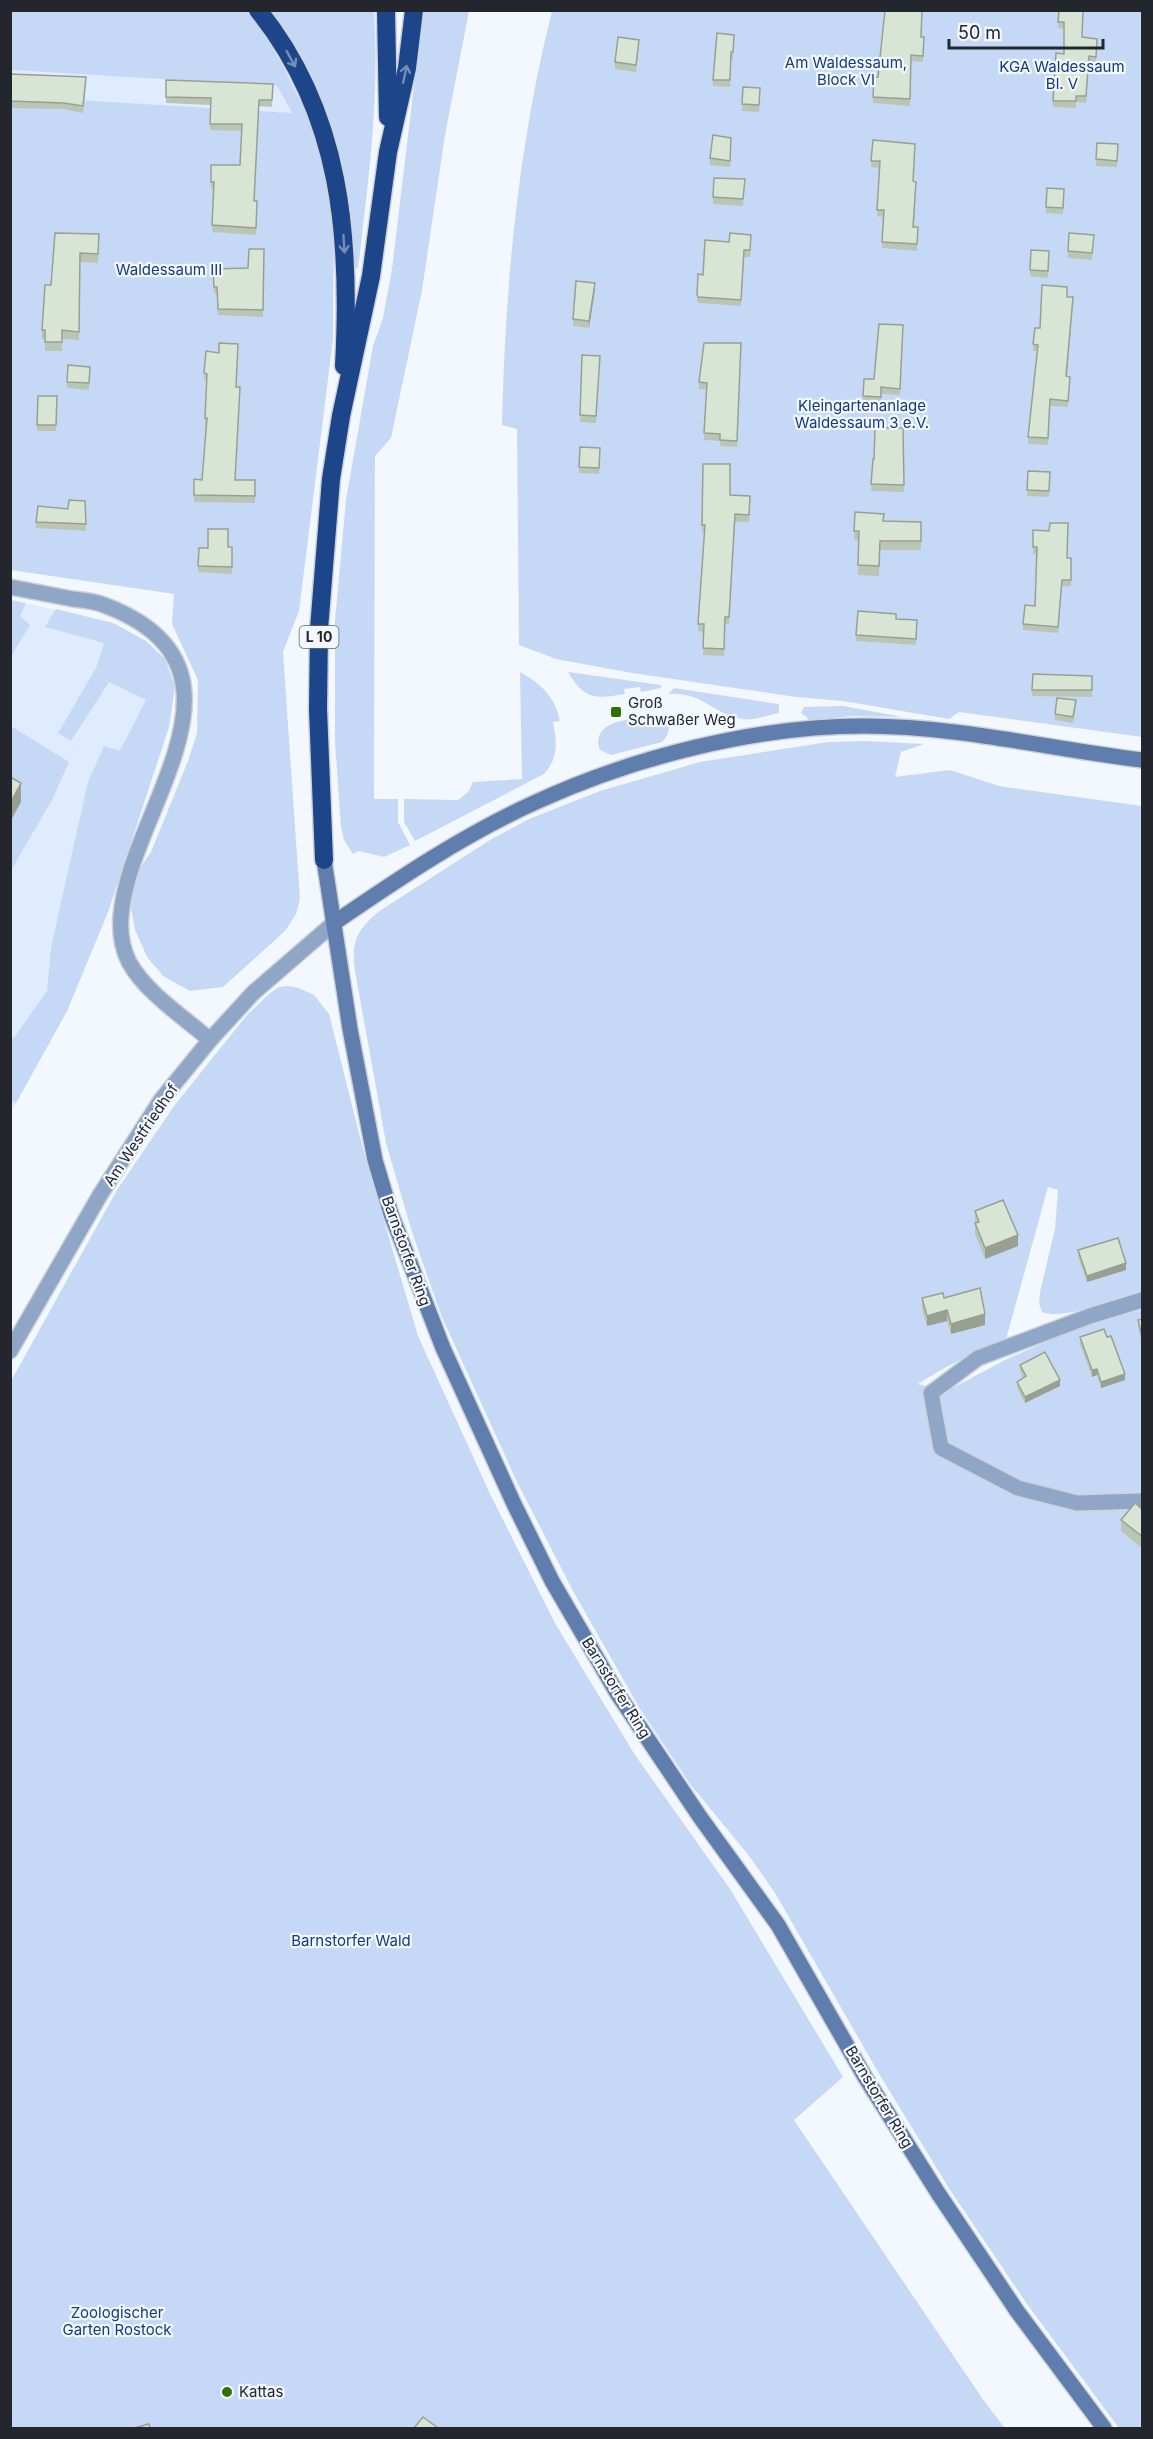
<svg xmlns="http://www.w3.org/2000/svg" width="1153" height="2439" viewBox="0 0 1153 2439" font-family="Inter,sans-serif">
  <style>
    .built { fill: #dfebfe }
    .green { fill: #c5d9f7 }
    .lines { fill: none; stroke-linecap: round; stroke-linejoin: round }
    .street-casing { stroke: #ced2d8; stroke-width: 18 }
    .secondary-casing { stroke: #ced2d8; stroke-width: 18 }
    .highway-casing { stroke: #ced2d8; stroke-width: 21 }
    .street { stroke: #90a6c7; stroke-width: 15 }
    .secondary { stroke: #5f7dad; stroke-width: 15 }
    .highway { stroke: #1c4689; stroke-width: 18 }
    .wall { fill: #bbc5b6 }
    .shaded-wall { fill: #98a094 }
    .building { fill: #d9e5d4; stroke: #98a094; stroke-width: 1.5 }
    .oneway { stroke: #728db8 }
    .poi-dot { fill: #337003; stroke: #f3f7fe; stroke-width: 2 }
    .labels { text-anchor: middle; stroke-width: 4.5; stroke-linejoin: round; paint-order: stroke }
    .shield { fill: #f3f7fe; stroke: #61656c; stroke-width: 1.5 }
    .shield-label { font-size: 14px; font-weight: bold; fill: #23272d }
    .park-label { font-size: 15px; fill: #113b7d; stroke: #f3f7fe }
    .poi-label { font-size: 15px; fill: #23272d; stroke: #f3f7fe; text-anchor: start }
    .street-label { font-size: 15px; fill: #23272d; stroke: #f3f7fe }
  </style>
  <rect width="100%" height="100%" fill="#f3f7fe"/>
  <g class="built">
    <polygon points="10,70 277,86 292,114 11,96"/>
    <polygon points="11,600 113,623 146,641 165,659 175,686 169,727 108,912 67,1011 11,1112"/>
  </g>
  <g class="green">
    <polygon points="11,11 246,11 259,26 282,64 309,119 323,159 334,207 333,339 299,611 283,652 300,899 296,914 285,931 223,987 190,991 163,976 147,957 135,930 130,903 137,872 151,852 188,761 197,733 198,680 172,624 174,594 11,570 10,96 292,113 277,86 11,70"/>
    <path d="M270 11H374C380 97 368 183 358 269L355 268C353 246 353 222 349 199 338 132 315 63 270 11Z"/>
    <polygon points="423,11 469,11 445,135 422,290 391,438 375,456 374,799 398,799 398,822 410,845 384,857 358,851 353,854 344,840 341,827 335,742 335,621 346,500 373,346 383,318 392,269"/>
    <path d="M552 11H1142V737L959 712 949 719 843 701 796 697 632 673 556 659 519 645 517 429 502 425C505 286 518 146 552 11Z"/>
    <polygon points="11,600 26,603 20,616 30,625 11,656"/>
    <polygon points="56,609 113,623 146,641 165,659 175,686 169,727 108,912 67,1011 16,1103 11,1100 11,1037 13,1039 47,991 51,948 88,782 104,746 120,751 146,700 109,682 71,741 58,733 96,668 104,643 45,627"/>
    <path d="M520 672C541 684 555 696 560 721L553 722C557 742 559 757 544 774L415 841 404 822V799L458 800 469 791 473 782 522 779Z"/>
    <path d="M568 672 661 685V688L641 692 640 687 624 689 625 694C595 699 585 700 568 672Z"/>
    <path d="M674 688 779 704V713C768 715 753 721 742 719 712 714 704 692 668 694Z"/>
    <polygon points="843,706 903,717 851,716 810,720 801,713 804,707"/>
    <path d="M661 715C672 724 671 732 662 742L611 755 600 750C589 717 640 719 661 715Z"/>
    <polygon points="11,726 69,762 52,800 11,870"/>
    <path d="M864 741 924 744 901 752 895 777 950 770 999 786 1142 806V1291C1116 1297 1067 1321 1042 1312L1039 1303 1040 1292 1055 1229 1058 1190 1048 1187 1005 1343C973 1353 945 1366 918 1384L947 1391 1007 1359 1085 1324 1142 1310V2428H1119L1027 2304 950 2190 878 2072 775 1893 750 1857 690 1784 640 1709 573 1591 517 1482 441 1315 411 1229 386 1143 355 971C351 941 357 929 381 910L490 840 529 819 600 791 700 762 828 742Z"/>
    <polygon points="288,986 299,988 314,995 329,1014 364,1153 418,1336 491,1496 556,1625 635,1755 730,1889 843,2077 794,2120 984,2401 1005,2428 11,2428 11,1381 117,1190 174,1106 247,1015 270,993 279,987"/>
  </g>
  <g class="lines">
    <defs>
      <g id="street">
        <path d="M10 587C31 591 52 595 73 599 83 600 95 601 104 605 246 658 163 771 131 869 122 898 114 933 129 962 145 992 185 1018 210 1040"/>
        <polyline points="1142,1300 1090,1316 978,1358 931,1393 941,1448 1018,1488 1077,1503 1142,1501"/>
        <polyline points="10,1351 100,1195 161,1100 210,1040 253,993 334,923"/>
      </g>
      <g id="secondary">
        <polyline points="324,860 350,1029 375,1160 391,1214 443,1348 514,1504 552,1581 617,1693 700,1817 778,1925 865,2077 938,2193 1017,2311 1104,2428"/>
        <path d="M334 923C398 879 465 834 536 802 634 757 756 726 864 726 958 726 1050 749 1142 760"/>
      </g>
      <g id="highway">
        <path d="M258 10C342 114 351 239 344 366"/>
        <polyline points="386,10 388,117"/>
        <polyline points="324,860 318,709 319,629 331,479 341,416 371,276 388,152 407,68 414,10"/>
      </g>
    </defs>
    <use href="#street" class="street-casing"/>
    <use href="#secondary" class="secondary-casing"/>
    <use href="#highway" class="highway-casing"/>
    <use href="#street" class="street"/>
    <use href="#secondary" class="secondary"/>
    <use href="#highway" class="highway"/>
  </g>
  <g class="wall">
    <polygon points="1059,10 1082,37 1097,39 1096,63 1089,63 1086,103 1076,102 1076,108 1053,107 1053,101 1064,54 1064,29 1058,28"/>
    <polygon points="921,37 924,44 923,62 911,61 910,106 873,103 873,97 878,77"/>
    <polygon points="734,41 733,59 731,59 730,87 713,86 713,80"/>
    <polygon points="639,47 636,72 615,69 615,62"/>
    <polygon points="10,74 86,84 83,113 64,109 10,108"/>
    <polygon points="166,80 273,84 272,107 259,106 254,201 257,201 256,235 212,232 214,189 211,189 211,165 240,165 242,131 210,130 210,105 166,103"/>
    <polygon points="743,87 760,88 759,112 742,111"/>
    <polygon points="731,138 730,167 710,165 710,158"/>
    <polygon points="873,140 913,181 916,188 914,227 918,227 917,251 882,248 884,217 877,216 880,168 871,167"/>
    <polygon points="1118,144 1117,167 1096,166 1096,159"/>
    <polygon points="745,179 743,206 713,204 713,197"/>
    <polygon points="1047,188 1064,189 1063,214 1046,213"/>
    <polygon points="99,234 98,263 80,262 79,340 62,339 62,351 45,351 45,339 42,339 42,330 51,285"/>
    <polygon points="751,241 750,257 744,257 741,306 699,303 697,301 697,295 703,275 729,242"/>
    <polygon points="1094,242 1092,260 1068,258 1068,251"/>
    <polygon points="264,249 263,317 218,315 217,293 214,293 213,269 248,268"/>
    <polygon points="1031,250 1049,251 1048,278 1030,276"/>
    <polygon points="595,289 589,328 573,326 573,319"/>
    <polygon points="1067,297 1073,304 1067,376 1070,383 1068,407 1050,406 1048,445 1028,444 1037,351 1033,351 1033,344 1040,328"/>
    <polygon points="903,325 900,395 881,394 881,403 863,402 863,396 874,379"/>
    <polygon points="741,343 737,447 720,446 720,441 704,440 707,389 699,389 699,382"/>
    <polygon points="219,353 236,387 236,480 255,480 255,503 194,502 194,479 202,480 207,425 205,425 205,418 207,380 204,380 204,373"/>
    <polygon points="582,355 600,356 596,423 580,422"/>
    <polygon points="90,367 89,390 67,388 67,382"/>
    <polygon points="38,396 57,396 56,431 37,431"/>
    <polygon points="903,428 904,492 871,491 873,459 874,459"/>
    <polygon points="580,447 600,448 599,474 579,473"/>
    <polygon points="703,464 730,495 750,503 749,522 735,522 729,624 725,624 724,656 703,655 704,632 698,631 705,532 702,532"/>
    <polygon points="1028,471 1050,472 1049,497 1027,496"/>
    <polygon points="85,501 86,531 36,528 36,522 68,509"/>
    <polygon points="884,521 921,522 921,550 880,550 879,576 858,575 859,541 854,540 854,531"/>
    <polygon points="1033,530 1067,558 1071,558 1071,586 1062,586 1058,633 1023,630 1023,624 1035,606 1037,554 1033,554"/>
    <polygon points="228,547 232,547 232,574 198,572 199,548"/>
    <polygon points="896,619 917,620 916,645 856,641 856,635"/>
    <polygon points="1033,674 1092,676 1092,697 1032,696"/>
    <polygon points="1076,707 1073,723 1055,720 1055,714"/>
    <polygon points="975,1211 1018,1246 985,1259 975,1234"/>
    <polygon points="1078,1250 1126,1270 1087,1282 1078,1257"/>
    <polygon points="922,1298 944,1298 985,1325 951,1334 947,1321 927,1326 922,1309"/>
    <polygon points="1143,1319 1143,1347 1138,1326 1138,1320"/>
    <polygon points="1080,1337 1125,1380 1101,1388 1097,1375 1092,1377 1080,1344"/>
    <polygon points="1020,1365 1060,1386 1025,1403 1017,1388 1017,1382 1023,1378 1020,1371"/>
    <polygon points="1143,1508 1143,1549 1121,1531 1121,1520"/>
  </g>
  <g class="shaded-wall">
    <polygon points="595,283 595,289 589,328 589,321"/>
    <polygon points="21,783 21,802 10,822 10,803"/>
    <polygon points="1018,1235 1018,1246 985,1259 985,1248"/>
    <polygon points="1126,1263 1126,1270 1087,1282 1087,1276"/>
    <polygon points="947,1310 947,1321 927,1326 927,1316"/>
    <polygon points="985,1314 985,1325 951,1334 951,1324"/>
    <polygon points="1097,1369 1097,1375 1092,1377 1092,1370"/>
    <polygon points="1125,1374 1125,1380 1101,1388 1101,1382"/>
    <polygon points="1060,1380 1060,1386 1025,1403 1025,1397"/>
  </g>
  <g class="building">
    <polygon points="885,10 922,10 921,37 924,37 923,56 911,55 910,99 873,97 874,77 878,77"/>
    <polygon points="1059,10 1083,10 1082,37 1097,39 1096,57 1089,56 1086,96 1076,96 1076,101 1053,101 1056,53 1064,54 1064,22 1058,22"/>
    <polygon points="717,33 734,35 733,52 731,52 730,80 713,80"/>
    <polygon points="618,37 639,40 636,65 615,62"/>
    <polygon points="10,74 86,77 83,106 64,103 10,101"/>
    <polygon points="166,80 273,84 272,100 259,100 254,201 257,201 256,228 212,225 214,182 211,182 211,165 240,165 242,124 210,124 211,98 166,97"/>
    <polygon points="743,87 760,88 759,105 742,104"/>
    <polygon points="713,135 731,138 730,161 710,158"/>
    <polygon points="873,140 915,144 913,181 916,182 913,227 918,227 917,244 882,242 884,210 877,210 880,161 871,161"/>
    <polygon points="1097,143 1118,144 1117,161 1096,159"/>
    <polygon points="714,178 745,179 743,199 713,197"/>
    <polygon points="1047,188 1064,189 1063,208 1046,207"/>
    <polygon points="55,233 99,234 98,254 80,253 79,332 62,330 62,342 45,342 45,330 42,330 45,285 51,285"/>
    <polygon points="730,233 751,235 750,250 744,250 741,300 699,297 697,295 698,274 703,275 705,240 729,242"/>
    <polygon points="1069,233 1094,235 1092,253 1068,251"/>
    <polygon points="249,249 264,249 263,310 218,309 217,287 214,287 213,269 248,268"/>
    <polygon points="1031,250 1049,251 1048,271 1030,270"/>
    <polygon points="576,281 595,283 589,321 573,319"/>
    <polygon points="1042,285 1067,287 1067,297 1073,297 1066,376 1070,377 1068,401 1050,399 1048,438 1028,437 1038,345 1033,344 1035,328 1040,328"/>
    <polygon points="879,324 903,325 900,389 881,387 881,397 863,396 864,379 874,379"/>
    <polygon points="219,343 238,344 236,387 240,387 235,480 255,480 255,496 194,495 194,479 202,480 207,418 205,418 207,374 204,373 206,351 219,353"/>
    <polygon points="704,343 741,343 737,441 720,440 720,434 704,433 707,383 699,382"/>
    <polygon points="582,355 600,356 596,416 580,415"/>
    <polygon points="68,365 90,367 89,383 67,382"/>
    <polygon points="38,396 57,396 56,425 37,425"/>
    <polygon points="875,428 903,428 904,485 871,484 873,459 874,459"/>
    <polygon points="580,447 600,448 599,468 579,467"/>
    <polygon points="703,464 730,464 730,495 750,496 749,515 735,514 729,617 725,617 724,649 703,648 704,624 698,624 705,525 702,525"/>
    <polygon points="1028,471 1050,472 1049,491 1027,490"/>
    <polygon points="69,500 85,501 86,524 36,522 38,506 68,509"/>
    <polygon points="855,512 884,514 883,521 921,522 921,541 880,541 879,566 858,565 859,531 854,531"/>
    <polygon points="1050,523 1068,523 1067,558 1071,558 1071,580 1062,580 1058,627 1023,624 1025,605 1035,606 1037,547 1033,547 1033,530 1049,531"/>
    <polygon points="208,529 228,529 228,547 232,547 232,567 198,566 199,548 208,548"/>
    <polygon points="858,611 896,614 896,619 917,620 916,639 856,635"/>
    <polygon points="1033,674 1092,676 1092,690 1032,690"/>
    <polygon points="1057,698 1076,700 1073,717 1055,714"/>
    <polygon points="10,777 21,783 10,803"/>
    <polygon points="1003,1200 1018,1235 985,1248 975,1223 979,1222 975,1211"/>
    <polygon points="1118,1238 1126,1263 1087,1276 1078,1250"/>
    <polygon points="980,1288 985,1314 951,1324 947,1310 927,1316 922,1298 943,1293 944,1298"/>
    <polygon points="1143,1319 1143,1340 1138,1320"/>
    <polygon points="1104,1329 1107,1337 1111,1336 1125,1374 1101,1382 1097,1369 1092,1370 1080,1337"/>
    <polygon points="1045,1352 1060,1380 1025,1397 1017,1382 1026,1376 1020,1365"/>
    <polygon points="1135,1503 1142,1509 1143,1508 1143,1537 1121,1520"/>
    <polygon points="423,2417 438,2428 414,2428"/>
    <polygon points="149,2424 150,2428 134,2428"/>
  </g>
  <defs><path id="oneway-shaft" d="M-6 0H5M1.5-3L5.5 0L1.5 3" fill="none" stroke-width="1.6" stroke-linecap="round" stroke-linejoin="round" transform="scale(1.5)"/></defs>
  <g class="oneway">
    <use href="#oneway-shaft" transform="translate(291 59) rotate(61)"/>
    <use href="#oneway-shaft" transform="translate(405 74) rotate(-78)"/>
    <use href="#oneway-shaft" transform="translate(344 244) rotate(86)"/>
  </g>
  <g class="poi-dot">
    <rect x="610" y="706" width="12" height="12" rx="3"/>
    <circle cx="227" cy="2392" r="6"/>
  </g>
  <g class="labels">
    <rect class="shield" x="299.5" y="626" width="39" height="22" rx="4.5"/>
    <g class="shield-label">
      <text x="319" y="642">L 10</text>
    </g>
    <g class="park-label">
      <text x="846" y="68">Am Waldessaum,<tspan x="846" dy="17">Block VI</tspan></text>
      <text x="1062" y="72">KGA Waldessaum<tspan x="1062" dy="17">Bl. V</tspan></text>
      <text x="169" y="275">Waldessaum III</text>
      <text x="862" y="411">Kleingartenanlage<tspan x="862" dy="17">Waldessaum 3 e.V.</tspan></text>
      <text x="351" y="1946">Barnstorfer Wald</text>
      <text x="117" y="2318">Zoologischer<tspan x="117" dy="17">Garten Rostock</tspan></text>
    </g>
    <g class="poi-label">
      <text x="628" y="708">Groß<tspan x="628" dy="17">Schwaßer Weg</tspan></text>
      <text x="239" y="2397">Kattas</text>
    </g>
    <g class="street-label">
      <text transform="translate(141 1135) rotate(-56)" y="5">Am Westfriedhof</text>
      <text transform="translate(406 1251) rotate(70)" y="5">Barnstorfer Ring</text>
      <text transform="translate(616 1688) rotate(58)" y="5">Barnstorfer Ring</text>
      <text transform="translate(879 2097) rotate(59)" y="5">Barnstorfer Ring</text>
    </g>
  </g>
  <rect width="1153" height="2439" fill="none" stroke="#23272d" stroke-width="24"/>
  <path d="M949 39v9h154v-9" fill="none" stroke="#23272d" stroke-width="3"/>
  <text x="958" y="39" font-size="18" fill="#23272d" stroke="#f3f7fe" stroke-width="4.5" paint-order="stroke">50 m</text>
</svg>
